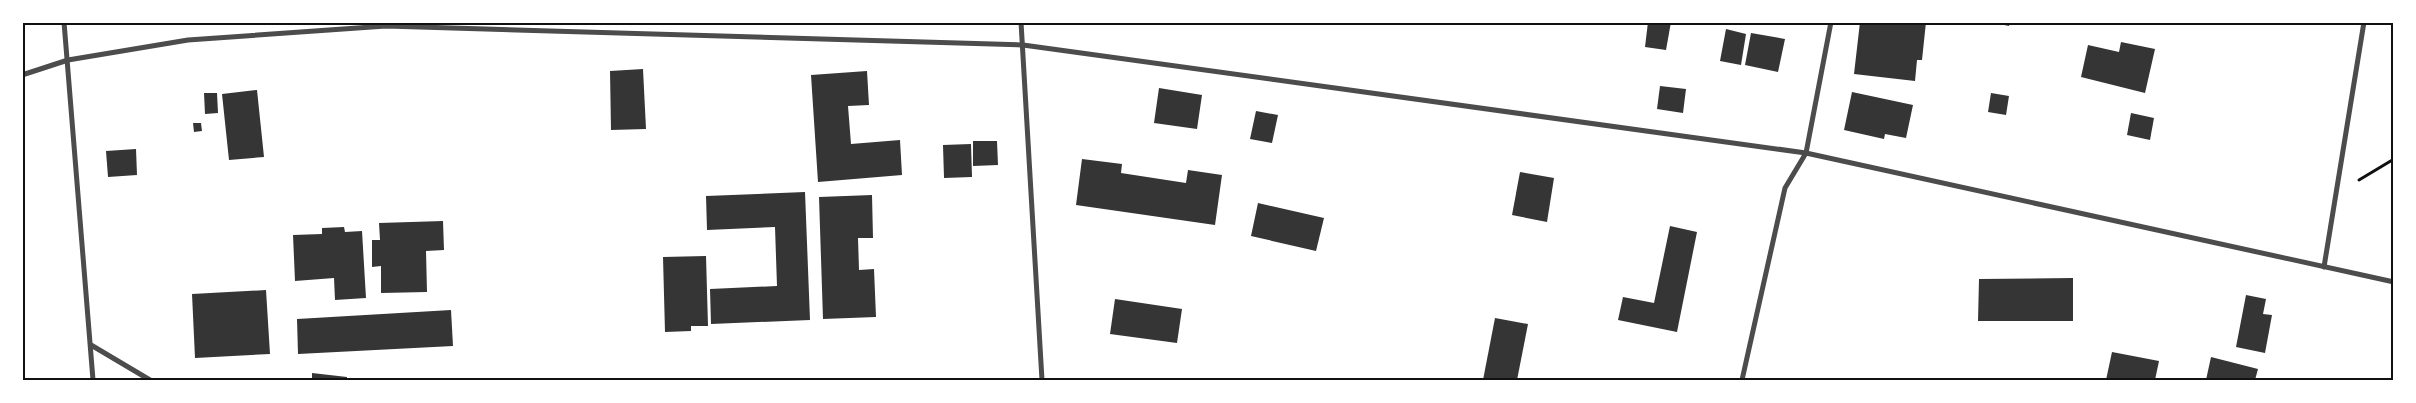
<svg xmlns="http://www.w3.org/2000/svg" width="2416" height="403" viewBox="0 0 2416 403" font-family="Karla,sans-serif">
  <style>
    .building { fill: #353535 }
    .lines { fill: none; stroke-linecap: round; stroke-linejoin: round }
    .path { stroke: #111; stroke-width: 3 }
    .minor { stroke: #4c4c4c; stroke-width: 5 }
    .neatline { fill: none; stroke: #111; stroke-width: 2 }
  </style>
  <rect width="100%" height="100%" fill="#fff"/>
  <g class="building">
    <polygon points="1648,22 1671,22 1666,50 1645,47"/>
    <polygon points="1860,22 1926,22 1922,60 1917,60 1915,81 1854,74"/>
    <polygon points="1990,22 2010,22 2009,26"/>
    <polygon points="1726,29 1746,34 1741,65 1720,61"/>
    <polygon points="1751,33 1785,39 1778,72 1745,65"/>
    <polygon points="2121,42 2155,49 2145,93 2081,77 2088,45 2119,52"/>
    <polygon points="643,69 646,129 611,130 610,71"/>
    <polygon points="867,71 869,105 848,106 851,144 900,140 902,175 818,182 811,75"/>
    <polygon points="1660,86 1686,89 1683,113 1657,109"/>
    <polygon points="1159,88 1202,95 1197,129 1154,123"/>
    <polygon points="257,90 264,157 229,160 222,94"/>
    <polygon points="1852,92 1913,105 1906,138 1885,134 1884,139 1844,130"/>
    <polygon points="204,93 217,93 218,113 205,114"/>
    <polygon points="1991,93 2009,96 2006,115 1988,112"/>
    <polygon points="1256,111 1278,115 1272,143 1250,139"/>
    <polygon points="2131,113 2154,118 2150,140 2127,135"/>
    <polygon points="193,123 201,123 202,131 194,132"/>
    <polygon points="973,141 997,141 998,165 973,166"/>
    <polygon points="971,144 972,177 944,178 943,145"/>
    <polygon points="136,149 137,175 108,177 106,151"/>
    <polygon points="1082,159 1122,164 1121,173 1186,183 1188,170 1222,175 1215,225 1076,205"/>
    <polygon points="1520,172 1554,178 1547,222 1512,215"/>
    <polygon points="805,192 810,320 711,324 710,289 777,286 775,227 707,230 706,196"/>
    <polygon points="872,195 873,238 858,238 859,270 874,269 876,317 823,319 819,197"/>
    <polygon points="1258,203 1324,218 1316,251 1251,236"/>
    <polygon points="443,221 444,250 426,251 427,292 381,293 381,266 372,267 372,240 380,240 379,223"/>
    <polygon points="1670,226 1697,232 1677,332 1618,320 1623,297 1654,303"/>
    <polygon points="344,227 345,232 362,231 366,298 335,300 334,278 295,281 293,235 322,234 322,228"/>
    <polygon points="706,256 708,326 691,326 691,331 665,332 663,257"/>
    <polygon points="2073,278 2073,321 1978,321 1979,279"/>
    <polygon points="266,290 270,354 195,358 192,294"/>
    <polygon points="2246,295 2266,299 2263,314 2272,315 2265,353 2236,347"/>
    <polygon points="1115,299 1182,309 1177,343 1110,334"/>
    <polygon points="451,310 453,346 298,354 297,319"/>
    <polygon points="1495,318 1528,324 1517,380 1483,380"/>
    <polygon points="2112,352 2159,361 2155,380 2106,380"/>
    <polygon points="2211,357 2258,369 2255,380 2206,380"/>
    <polygon points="312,373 347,377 347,380 312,380"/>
  </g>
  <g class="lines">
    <polyline class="path" points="2359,180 2394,159"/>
    <g class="minor">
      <polyline points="64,22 93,380"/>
      <polyline points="1021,22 1042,380"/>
      <polyline points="22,75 68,60 188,40 386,26 1023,45 1806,153 1831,22"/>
      <polyline points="2324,267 2364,22"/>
      <polyline points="91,345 150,380"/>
      <polyline points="1742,380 1785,188 1806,153 2394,282"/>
    </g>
  </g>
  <rect width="2416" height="403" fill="none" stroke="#ffffff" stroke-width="48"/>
  <rect x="24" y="24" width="2368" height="355" class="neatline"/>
</svg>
